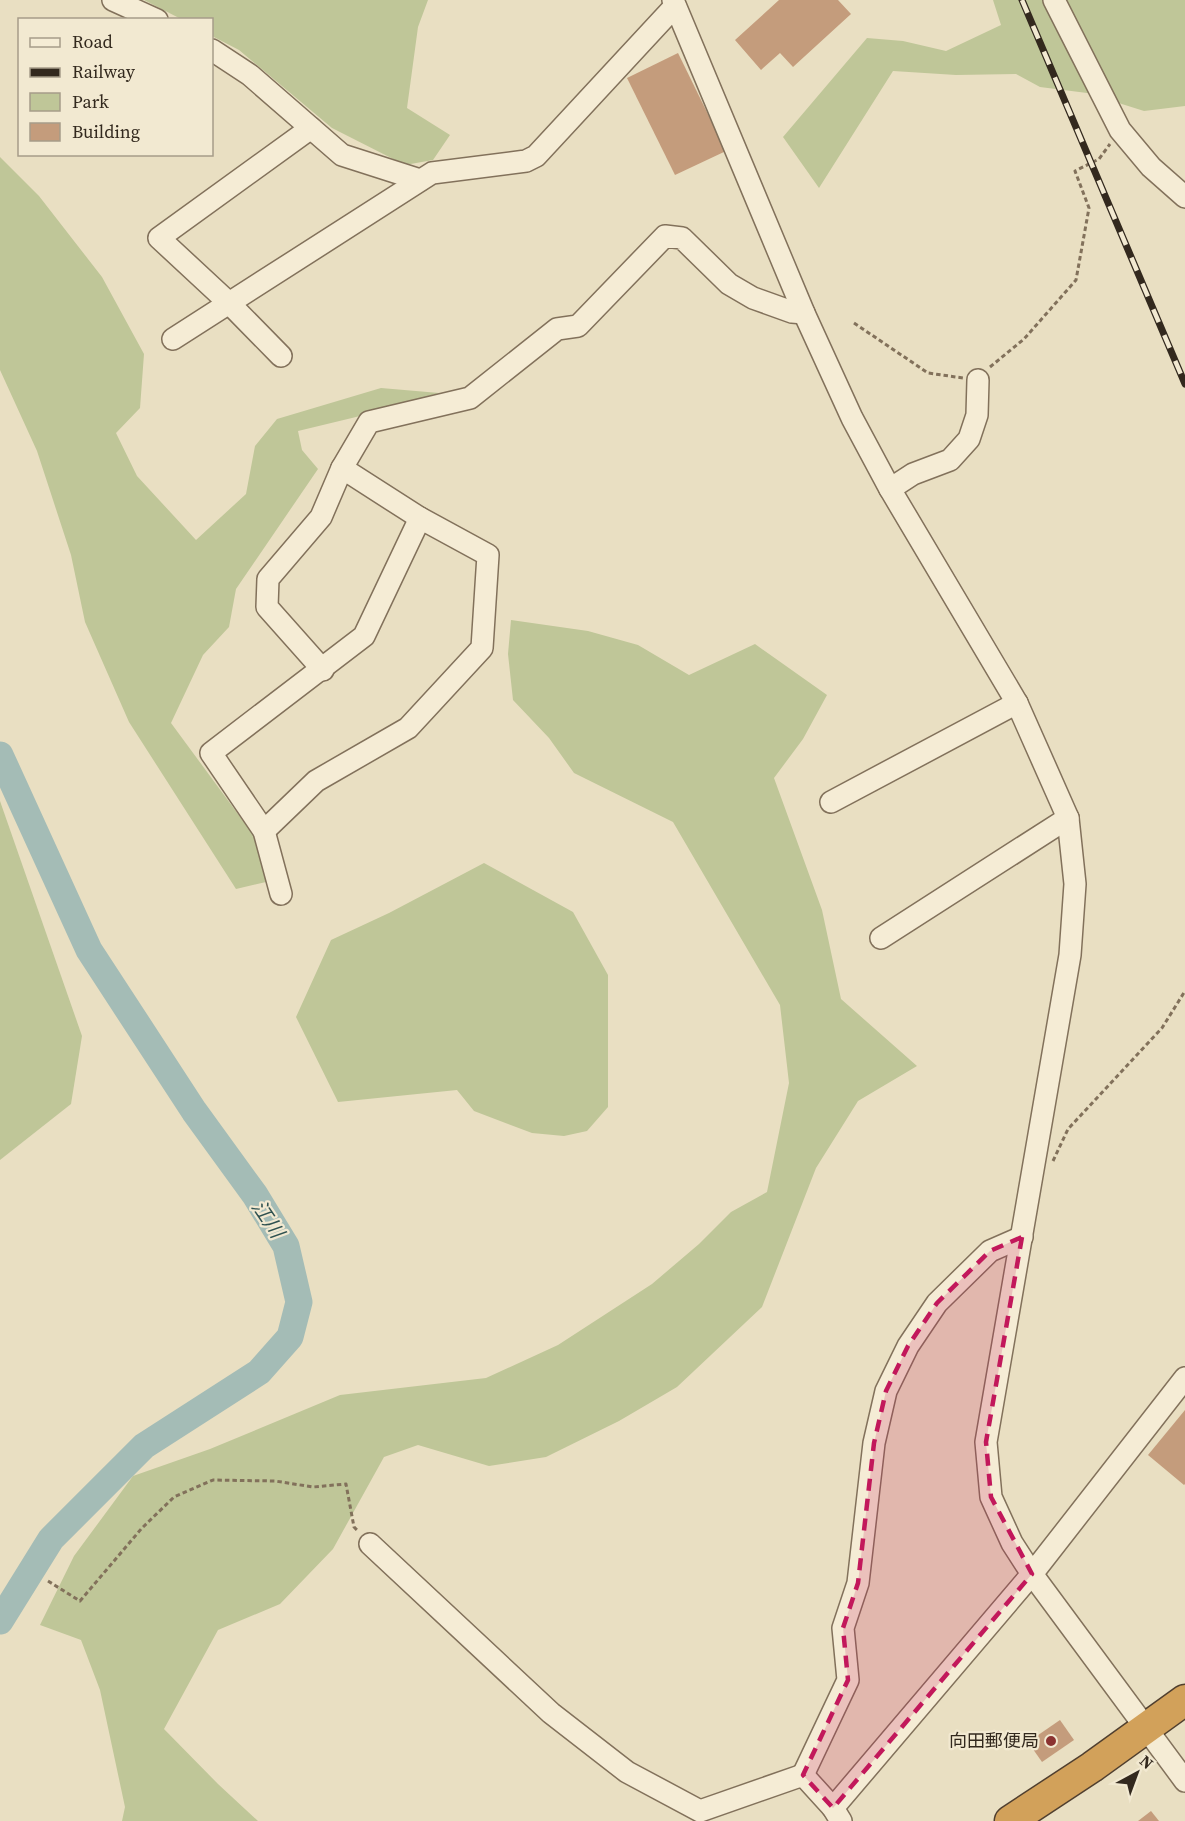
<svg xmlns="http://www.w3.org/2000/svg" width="1185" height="1821" viewBox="0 0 1185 1821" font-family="'Source Serif 4','Noto Sans JP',serif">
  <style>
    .green { fill: #bfc698 }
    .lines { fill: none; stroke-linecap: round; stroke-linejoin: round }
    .river { stroke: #a4bcb6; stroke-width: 27 }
    .building { fill: #c49c7c }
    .minor-casing { stroke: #82715b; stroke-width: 24 }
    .highway-casing { stroke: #503f2f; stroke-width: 33 }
    .path { stroke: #82715b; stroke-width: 3; stroke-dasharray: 4.5 3; stroke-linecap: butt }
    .minor { stroke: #f5ecd5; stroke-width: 21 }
    .highway { stroke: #d2a15a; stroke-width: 30 }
    .rail-casing { stroke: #33291e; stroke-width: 7 }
    .rail { stroke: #f2e9d1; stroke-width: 4.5; stroke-dasharray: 14; stroke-linecap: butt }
    .marked { fill: #c2185b; fill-opacity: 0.2; stroke: #c2185b; stroke-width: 4.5; stroke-dasharray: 12 8; stroke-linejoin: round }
    .poi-dot { fill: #8b3331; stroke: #f2e9d1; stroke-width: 2 }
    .labels { text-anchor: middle; stroke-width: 4.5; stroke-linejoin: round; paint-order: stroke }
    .poi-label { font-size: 18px; fill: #33291e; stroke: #f2e9d1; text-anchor: end }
    .water-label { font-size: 20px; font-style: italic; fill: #2e5150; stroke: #f2e9d1 }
  </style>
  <rect width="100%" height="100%" fill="#e9dfc2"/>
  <g class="green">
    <polygon points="144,0 428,0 418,27 407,108 450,135 433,160 405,165 332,128 239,50 212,36 212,20 181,19"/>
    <polygon points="993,0 1185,0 1185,106 1144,111 1087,93 1040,87 1016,74 956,75 893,71 819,188 783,137 867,38 903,41 946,51 1001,25"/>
    <polygon points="0,157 39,196 102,277 144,354 140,408 116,433 137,476 196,540 246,494 255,446 277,419 381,388 439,393 356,417 298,431 302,450 318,469 236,589 229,627 203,655 171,723 263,848 266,882 236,889 129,722 85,622 71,555 37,451 0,370"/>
    <polygon points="511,620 588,631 638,645 689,675 755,644 827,695 803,739 774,778 822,910 841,999 917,1066 858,1101 816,1168 762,1307 677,1387 619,1421 546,1457 489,1466 418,1445 384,1457 333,1549 280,1604 218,1630 164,1729 218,1784 258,1821 122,1821 125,1807 100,1690 81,1640 40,1625 74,1556 133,1476 210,1449 340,1395 486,1378 558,1345 652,1284 699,1244 731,1212 767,1192 789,1083 780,1005 673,822 574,773 549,738 513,700 508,654"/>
    <polygon points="0,801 82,1036 71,1104 0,1160"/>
    <polygon points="484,863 573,912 608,975 608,1107 587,1131 564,1136 532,1133 474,1111 457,1090 338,1102 296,1017 331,940 389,913"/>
  </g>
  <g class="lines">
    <polyline class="river" points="0,755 89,950 194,1111 255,1195 286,1246 299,1302 290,1337 259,1372 144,1446 51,1539 0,1621"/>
  </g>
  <g class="building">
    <polygon points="779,0 838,0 851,14 793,67 780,53 761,70 735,40"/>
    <polygon points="678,53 726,151 675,175 627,78"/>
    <polygon points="1185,1410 1185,1484 1184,1485 1148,1455"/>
    <polygon points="1060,1720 1074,1740 1042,1762 1028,1742"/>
    <polygon points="1151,1811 1159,1821 1138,1821"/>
  </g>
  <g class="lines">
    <defs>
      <g id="minor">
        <polyline points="113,0 157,20"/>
        <polyline points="673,0 804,313 852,418 890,489 1017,703 1068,818 1075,884 1070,955 986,1442 991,1497 1012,1543 1032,1574 1185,1781"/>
        <polyline points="1054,0 1120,130 1151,167 1185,197"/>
        <polyline points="212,50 250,75 342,155 420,180"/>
        <polyline points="173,339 432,173 526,161 536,156 675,6"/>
        <polyline points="281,356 229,303 159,238 311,128"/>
        <polyline points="890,489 913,474 950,460 969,439 977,415 978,380"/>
        <polyline points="323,670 267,607 268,579 321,517 342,468 369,422 470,398 557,329 578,326 665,236 682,238 729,284 753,298 792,312 804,313"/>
        <polyline points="831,802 1017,703"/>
        <polyline points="264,831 316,781 408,728 482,648 488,555 420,518 342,468"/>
        <polyline points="281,894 264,831 211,753 364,636 420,518"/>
        <polyline points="881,938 1068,818"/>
        <polyline points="370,1544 551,1713 627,1772 700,1811 803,1775 833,1808 841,1821"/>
        <polyline points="803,1775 848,1680 843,1628 858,1583 874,1443 886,1391 908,1346 937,1303 990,1251 1022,1237"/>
        <polyline points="833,1808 1032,1574 1185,1378"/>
      </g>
      <polyline id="highway" points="1010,1821 1092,1767 1185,1700"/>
    </defs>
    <use href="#minor" class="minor-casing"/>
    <use href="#highway" class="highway-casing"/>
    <g class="path">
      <polyline points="854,323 928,373 963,378"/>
      <polyline points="990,367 1024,339 1076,280 1089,208 1075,171 1099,159 1110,144"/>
      <polyline points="1053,1161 1068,1129 1162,1028 1185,991"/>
      <polyline points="48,1581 80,1601 142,1528 174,1497 213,1480 275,1481 313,1487 346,1484 354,1527 358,1531"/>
    </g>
    <use href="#minor" class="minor"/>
    <use href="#highway" class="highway"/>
    <defs>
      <polyline id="rail" points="1022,0 1185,384"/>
    </defs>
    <use href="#rail" class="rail-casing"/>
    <use href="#rail" class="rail"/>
  </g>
  <path class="marked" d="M1022 1237 986 1442 991 1497 1032 1574 833 1808 803 1775 848 1680 843 1628 858 1583 874 1443 886 1391 908 1346 937 1303 990 1251Z"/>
  <circle class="poi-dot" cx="1051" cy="1741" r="6"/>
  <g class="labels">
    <g class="poi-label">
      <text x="1039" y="1747">向田郵便局</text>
    </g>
    <g class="water-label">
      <text transform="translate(268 1219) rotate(56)" y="7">江川</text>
    </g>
  </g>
  <rect x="18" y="18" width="195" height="138" fill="#f2e9d1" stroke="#a69c89" stroke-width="1.5"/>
  <rect x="30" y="38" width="30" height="9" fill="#f5ecd5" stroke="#a69c89" stroke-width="1.5"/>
  <text x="72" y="48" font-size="18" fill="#33291e">Road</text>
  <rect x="30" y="68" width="30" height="9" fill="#33291e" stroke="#a69c89" stroke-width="1.5"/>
  <text x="72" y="78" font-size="18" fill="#33291e">Railway</text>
  <rect x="30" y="93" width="30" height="18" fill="#bfc698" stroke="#a69c89" stroke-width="1.5"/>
  <text x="72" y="108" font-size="18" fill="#33291e">Park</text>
  <rect x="30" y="123" width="30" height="18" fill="#c49c7c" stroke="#a69c89" stroke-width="1.5"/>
  <text x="72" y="138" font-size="18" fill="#33291e">Building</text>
  <g transform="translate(1137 1773) rotate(41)" stroke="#f2e9d1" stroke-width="4.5" paint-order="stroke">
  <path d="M0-4.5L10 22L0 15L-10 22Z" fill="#33291e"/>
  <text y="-9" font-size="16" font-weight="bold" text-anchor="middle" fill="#33291e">N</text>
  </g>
</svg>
